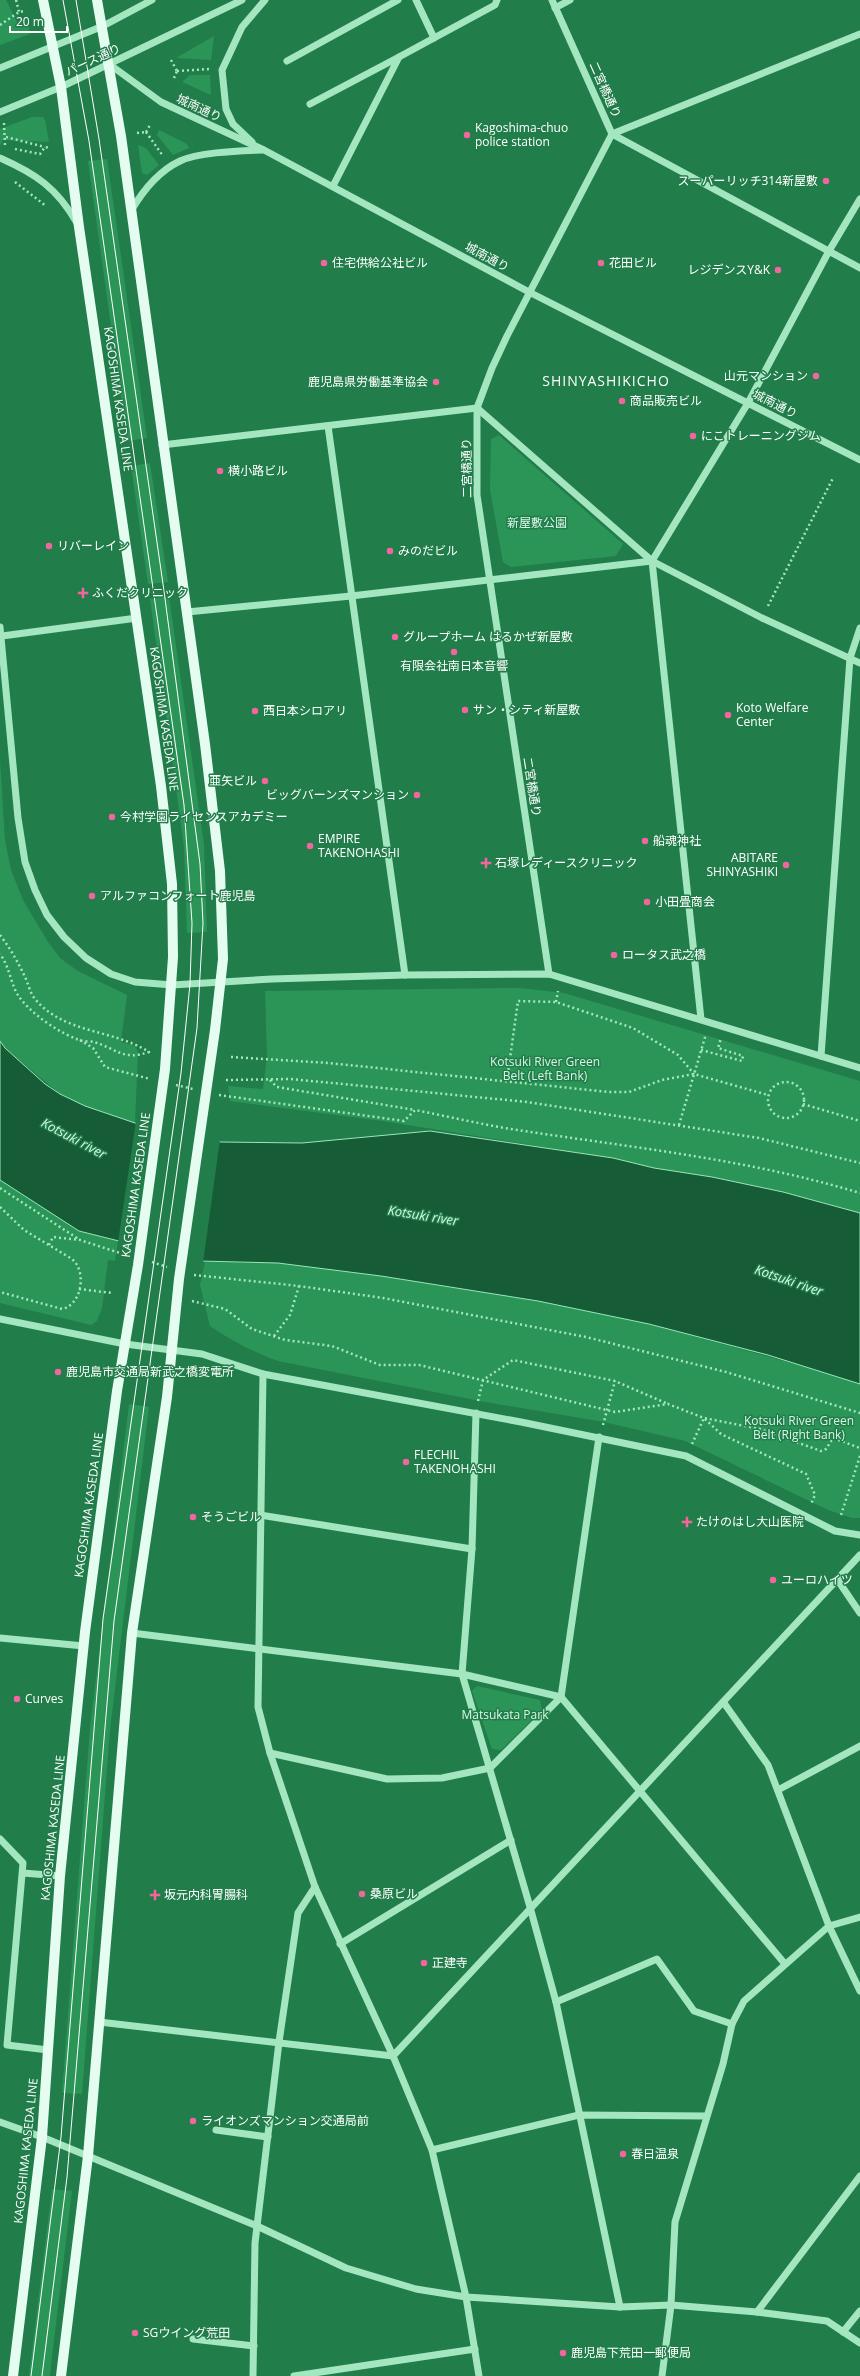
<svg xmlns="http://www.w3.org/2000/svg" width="860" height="2376" viewBox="0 0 860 2376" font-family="'Open Sans','Noto Sans JP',sans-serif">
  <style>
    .green { fill: #2b9558 }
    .water { fill: #165c36; stroke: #98e8b9 }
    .pier { fill: #217d4a }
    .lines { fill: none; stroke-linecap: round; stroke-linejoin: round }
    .path { stroke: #a4e6c0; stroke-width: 2.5; stroke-dasharray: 2 3; stroke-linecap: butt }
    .minor { stroke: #a4e6c0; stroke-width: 7 }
    .major { stroke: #e5fdf1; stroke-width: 10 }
    .tram { stroke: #fff; stroke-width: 1 }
    .poi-dot { fill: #f3659f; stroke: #217d4a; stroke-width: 1.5 }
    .labels { text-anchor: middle; stroke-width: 3; stroke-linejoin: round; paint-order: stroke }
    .street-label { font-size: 12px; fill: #fff; stroke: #217d4a }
    .poi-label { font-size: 12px; fill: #fff; stroke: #217d4a; text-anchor: start }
    .park-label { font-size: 12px; fill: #d8f8e6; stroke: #217d4a }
    .water-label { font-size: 13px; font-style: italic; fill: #dbf7e7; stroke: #217d4a }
    .quarter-label { font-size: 14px; letter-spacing: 1px; fill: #fff; stroke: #217d4a }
  </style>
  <rect width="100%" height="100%" fill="#217d4a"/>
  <g class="green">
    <polygon points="0,0 6,0 18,24 28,21 30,34 0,45"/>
    <polygon points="214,36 211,60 176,58"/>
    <polygon points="190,75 210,75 211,95 182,82"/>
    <polygon points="32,117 43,117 45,120 49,142 3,140 0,146 0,129"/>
    <polygon points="159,130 187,144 189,148 173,155 157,135"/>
    <polygon points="138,145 146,148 159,165 147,175 142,173"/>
    <polygon points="107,159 147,438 127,441 88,161"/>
    <polygon points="499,435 623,544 616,556 511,567 503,562 490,490 491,439"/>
    <polygon points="150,463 168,582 148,584 131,466"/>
    <polygon points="169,596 204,845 207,932 187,933 184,847 150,599"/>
    <polygon points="0,760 5,840 11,870 23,900 48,942 60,958 78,971 127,995 121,1042 135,1046 138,1052 135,1123 85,1106 60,1094 5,1048 0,1041"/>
    <polygon points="520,988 564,993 860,1081 860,1213 783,1192 712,1177 654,1168 612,1158 383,1121 230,1101 228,1086 263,1089 267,1057 265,991"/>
    <polygon points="0,1180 79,1231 118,1240 115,1261 108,1260 102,1308 97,1321 91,1325 0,1303"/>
    <path d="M205 1262 278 1263 381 1276 538 1301 649 1324 842 1377 860 1384V1518H852L828 1510 685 1441 604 1422 485 1402 278 1361C253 1352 232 1341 210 1326L200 1285Z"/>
    <polygon points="129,1404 149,1407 110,1730 82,2094 62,2093 90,1728"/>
    <polygon points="477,1686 540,1700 542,1710 501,1750 492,1749 472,1691"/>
    <polygon points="52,2189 72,2191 52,2357 50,2376 29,2376"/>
  </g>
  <polygon class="water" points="0,1041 5,1048 45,1084 60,1094 85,1106 135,1123 221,1142 302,1143 430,1131 613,1158 654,1168 712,1177 783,1192 860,1213 860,1384 768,1355 649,1324 538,1301 381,1276 278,1263 199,1261 79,1231 0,1180"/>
  <polygon class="pier" points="136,1121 220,1140 203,1263 118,1242"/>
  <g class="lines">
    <g class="path">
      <polyline points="16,0 19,12"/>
      <polyline points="0,25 19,12 25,11"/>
      <polyline points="171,60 177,71"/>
      <polyline points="177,71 209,69"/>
      <polyline points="174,78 177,71"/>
      <polyline points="4,123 5,146"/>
      <polyline points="146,132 163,156"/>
      <polyline points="146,132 150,125"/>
      <polyline points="137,133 146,132"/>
      <polyline points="6,137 45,147"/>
      <polyline points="15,149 40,154 45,147 50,148"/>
      <polyline points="15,182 46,206"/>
      <polyline points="768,606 833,478"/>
      <path d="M0 935C10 948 18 962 25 977 28 983 30 993 35 999 64 1034 113 1029 149 1052 123 1061 117 1049 94 1042 90 1041 84 1042 79 1040 58 1032 34 1016 20 998 11 987 10 967 0 954"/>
      <polyline points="556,1002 558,991"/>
      <polyline points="80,1040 93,1048 105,1067 150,1079"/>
      <polyline points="701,1050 742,1061 743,1056 718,1048 721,1038"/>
      <polyline points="231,1057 329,1063 609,1092 629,1092 662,1080 694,1074 768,1095"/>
      <polyline points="226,1080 291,1079 527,1102 759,1138 860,1163"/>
      <polyline points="270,1080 277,1087 415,1110"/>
      <polyline points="507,1080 518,1001 556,1002 633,1028 678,1055 694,1074"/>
      <circle cx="786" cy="1100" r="18"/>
      <polyline points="176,1085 193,1089"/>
      <path d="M219 1095 404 1121 415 1110C451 1117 488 1126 524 1131 637 1148 751 1160 860 1193"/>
      <polyline points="803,1104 860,1121"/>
      <polyline points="679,1125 706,1034"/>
      <polyline points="0,1188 80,1240"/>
      <path d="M0 1207 24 1230 72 1259C87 1271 82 1305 62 1309L0 1292"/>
      <polyline points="49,1245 53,1237 80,1240 126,1255"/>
      <polyline points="152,1262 167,1267"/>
      <polyline points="194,1275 299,1286 383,1298 586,1337 726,1372 860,1413"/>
      <polyline points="79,1289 112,1293"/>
      <polyline points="192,1301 225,1309 252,1329 285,1340 332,1346 380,1365 419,1365 615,1412 668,1404 704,1418 760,1429 821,1451 826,1449 833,1438 860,1448"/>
      <polyline points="274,1336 290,1315 299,1286"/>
      <polyline points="478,1401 483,1380 513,1360 615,1381 668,1404"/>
      <polyline points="603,1425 615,1381"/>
      <polyline points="692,1444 704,1418 721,1434 806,1474 815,1495 811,1504"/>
      <polyline points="841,1515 860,1456"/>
    </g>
    <g class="minor">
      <polyline points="416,0 434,38 495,5 497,0"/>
      <polyline points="555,8 570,0"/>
      <polyline points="287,61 398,0"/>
      <polyline points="109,64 161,102 264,150 529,292 860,460"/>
      <polyline points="0,68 103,26 152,0"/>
      <polyline points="310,104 399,57"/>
      <polyline points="0,112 61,87 242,0"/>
      <polyline points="612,134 860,268"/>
      <polyline points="612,134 860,34"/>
      <polyline points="252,142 233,124 226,109 222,70 242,27 265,0"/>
      <path d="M0 158C36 174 57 188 77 223"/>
      <polyline points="333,186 399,57 434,38"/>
      <path d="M131 211C142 192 159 171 180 161 199 152 240 151 262 150"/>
      <polyline points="328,426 405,975"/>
      <polyline points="162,445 477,408 652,561 762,618 860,663"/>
      <polyline points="187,612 351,596 652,561"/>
      <polyline points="0,627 18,818 25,862 35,890 47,915 64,937 86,958 111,974 135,982 172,985 272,979 405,975 549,974 860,1068"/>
      <polyline points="2,636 137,618"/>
      <polyline points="549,974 477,495 477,408 492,368 507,336 612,134 552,0"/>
      <polyline points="701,1019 652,561 748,403 829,251 860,199"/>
      <polyline points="821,1056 850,658 860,628"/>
      <polyline points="0,1319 125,1344 202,1354 263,1374 521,1422 686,1456 835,1531 860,1535"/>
      <polyline points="263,1374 258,1707 270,1753 315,1887 393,2056 432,2150 466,2297 479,2376"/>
      <polyline points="476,1413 472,1549 462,1674 530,1907 556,2002 620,2307"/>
      <polyline points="260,1515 472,1549"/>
      <polyline points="837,1579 860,1613"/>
      <polyline points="132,1633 462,1674 561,1697 785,1964"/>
      <polyline points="0,1638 84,1646"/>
      <polyline points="724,1703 768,1765 829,1926 860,1991"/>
      <polyline points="270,1753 387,1779 442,1778 490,1768 561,1697 599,1437"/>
      <polyline points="778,1790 860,1746"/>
      <polyline points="0,1839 23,1863 7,2045 48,2050"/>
      <polyline points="23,1873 60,1876"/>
      <polyline points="340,1944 511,1840"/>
      <polyline points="556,2002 657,1959 694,2011 732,2024"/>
      <polyline points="99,2022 393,2056 860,1555"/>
      <polyline points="0,2122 42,2137 257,2226 346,2268 416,2289 466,2297 620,2307 671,2305 757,2312 827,2321 860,2343"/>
      <polyline points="216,2130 268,2137"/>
      <polyline points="432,2150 579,2115 706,2116"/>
      <polyline points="757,2312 860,2176"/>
      <polyline points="843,2332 860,2311"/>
      <polyline points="193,2339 254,2346"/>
      <polyline points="253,2376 255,2243 279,2042 298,1913 315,1887"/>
      <polyline points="294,2376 475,2349"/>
      <polyline points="662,2376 671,2305 675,2222 723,2064 732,2024 744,2001 829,1926 860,1917"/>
    </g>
    <g class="major">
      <polyline points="13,2376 42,2137 60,1876 85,1632 117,1391 138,1265 165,1069 173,957 172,884 161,786 79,227 61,87 43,0"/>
      <polyline points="61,2376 88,2156 132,1633 167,1397 179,1279 215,1030 223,959 220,871 205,744 121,136 97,0"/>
    </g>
    <g class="tram">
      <polyline points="31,2376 61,2137 103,1619 181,1073 190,984 192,923 184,805 89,141 63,0"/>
      <polyline points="42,2376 67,2177 114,1621 197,1028 203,923 200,864 164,591 99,139 76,0"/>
    </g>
  </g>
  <g class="poi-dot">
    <circle cx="467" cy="135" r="4"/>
    <circle cx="826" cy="181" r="4"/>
    <circle cx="324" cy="263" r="4"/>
    <circle cx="601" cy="263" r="4"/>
    <circle cx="778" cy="270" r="4"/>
    <circle cx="816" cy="376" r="4"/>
    <circle cx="436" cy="382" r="4"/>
    <circle cx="622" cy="401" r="4"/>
    <circle cx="693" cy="436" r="4"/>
    <circle cx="220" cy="471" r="4"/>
    <circle cx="49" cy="546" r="4"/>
    <circle cx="390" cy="551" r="4"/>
    <path d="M81 587h4v4h4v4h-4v4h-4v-4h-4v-4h4z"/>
    <circle cx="395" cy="637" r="4"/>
    <circle cx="454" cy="652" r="4"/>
    <circle cx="465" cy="710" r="4"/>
    <circle cx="255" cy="711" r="4"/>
    <circle cx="728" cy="715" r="4"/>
    <circle cx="265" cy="781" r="4"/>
    <circle cx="417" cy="795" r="4"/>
    <circle cx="112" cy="817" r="4"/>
    <circle cx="645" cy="841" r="4"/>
    <circle cx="310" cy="846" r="4"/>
    <path d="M484 857h4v4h4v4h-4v4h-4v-4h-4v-4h4z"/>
    <circle cx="786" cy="865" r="4"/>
    <circle cx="92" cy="896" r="4"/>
    <circle cx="647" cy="902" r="4"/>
    <circle cx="614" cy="955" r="4"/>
    <circle cx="58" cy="1372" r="4"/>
    <circle cx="406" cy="1462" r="4"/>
    <circle cx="193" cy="1517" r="4"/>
    <path d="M685 1516h4v4h4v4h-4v4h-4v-4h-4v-4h4z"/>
    <circle cx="773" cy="1580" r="4"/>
    <circle cx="17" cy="1699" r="4"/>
    <circle cx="362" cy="1894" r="4"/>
    <path d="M153 1889h4v4h4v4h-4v4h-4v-4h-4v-4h4z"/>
    <circle cx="424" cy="1963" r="4"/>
    <circle cx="193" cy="2121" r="4"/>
    <circle cx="623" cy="2154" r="4"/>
    <circle cx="135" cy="2333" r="4"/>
    <circle cx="563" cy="2353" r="4"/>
  </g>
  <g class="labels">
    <g class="street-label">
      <text transform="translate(93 60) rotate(-25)" y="4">パース通り</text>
      <text transform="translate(605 90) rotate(66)" y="4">二宮橋通り</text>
      <text transform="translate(199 108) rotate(25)" y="4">城南通り</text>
      <text transform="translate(487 257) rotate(28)" y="4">城南通り</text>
      <text transform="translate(118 399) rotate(82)" y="4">KAGOSHIMA KASEDA LINE</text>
      <text transform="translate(775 404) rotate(27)" y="4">城南通り</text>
      <text transform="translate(467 468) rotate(-91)" y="4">二宮橋通り</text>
      <text transform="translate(164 719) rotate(82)" y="4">KAGOSHIMA KASEDA LINE</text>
      <text transform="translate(532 787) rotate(81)" y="4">二宮橋通り</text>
      <text transform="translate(136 1185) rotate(-82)" y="4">KAGOSHIMA KASEDA LINE</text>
      <text transform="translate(89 1505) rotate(-82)" y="4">KAGOSHIMA KASEDA LINE</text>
      <text transform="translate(53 1828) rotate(-84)" y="4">KAGOSHIMA KASEDA LINE</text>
      <text transform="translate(26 2151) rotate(-84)" y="4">KAGOSHIMA KASEDA LINE</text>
    </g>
    <g class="poi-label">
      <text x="475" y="132">Kagoshima-chuo<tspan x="475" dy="14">police station</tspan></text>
      <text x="818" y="185" text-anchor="end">スーパーリッチ314新屋敷</text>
      <text x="332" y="267">住宅供給公社ビル</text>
      <text x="609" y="267">花田ビル</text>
      <text x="770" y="274" text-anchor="end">レジデンスY&amp;K</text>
      <text x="808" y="380" text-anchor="end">山元マンション</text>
      <text x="428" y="386" text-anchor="end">鹿児島県労働基準協会</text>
      <text x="630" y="405">商品販売ビル</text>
      <text x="701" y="440">にこトレーニングジム</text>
      <text x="228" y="475">横小路ビル</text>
      <text x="57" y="550">リバーレイン</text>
      <text x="398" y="555">みのだビル</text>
      <text x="92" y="597">ふくだクリニック</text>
      <text x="403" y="641">グループホーム はるかぜ新屋敷</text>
      <text x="454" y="670" text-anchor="middle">有限会社南日本音響</text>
      <text x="736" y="712">Koto Welfare<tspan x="736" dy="14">Center</tspan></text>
      <text x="473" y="714">サン・シティ新屋敷</text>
      <text x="263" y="715">西日本シロアリ</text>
      <text x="257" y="785" text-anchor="end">亜矢ビル</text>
      <text x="409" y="799" text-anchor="end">ビッグバーンズマンション</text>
      <text x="120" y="821">今村学園ライセンスアカデミー</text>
      <text x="318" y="843">EMPIRE<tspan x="318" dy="14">TAKENOHASHI</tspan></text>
      <text x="653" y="845">船魂神社</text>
      <text x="778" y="862" text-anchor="end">ABITARE<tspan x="778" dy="14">SHINYASHIKI</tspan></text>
      <text x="495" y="867">石塚レディースクリニック</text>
      <text x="100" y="900">アルファコンフォート鹿児島</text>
      <text x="655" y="906">小田畳商会</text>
      <text x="622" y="959">ロータス武之橋</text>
      <text x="66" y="1376">鹿児島市交通局新武之橋変電所</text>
      <text x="414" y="1459">FLECHIL<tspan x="414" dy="14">TAKENOHASHI</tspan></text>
      <text x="201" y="1521">そうごビル</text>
      <text x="696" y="1526">たけのはし大山医院</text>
      <text x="781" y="1584">ユーロハイツ</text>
      <text x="25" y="1703">Curves</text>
      <text x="370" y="1898">桑原ビル</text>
      <text x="164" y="1899">坂元内科胃腸科</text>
      <text x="432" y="1967">正建寺</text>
      <text x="201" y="2125">ライオンズマンション交通局前</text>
      <text x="631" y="2158">春日温泉</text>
      <text x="143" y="2337">SGウイング荒田</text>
      <text x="571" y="2357">鹿児島下荒田一郵便局</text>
    </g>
    <g class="park-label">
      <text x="537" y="527">新屋敷公園</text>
      <text x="545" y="1066">Kotsuki River Green<tspan x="545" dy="14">Belt (Left Bank)</tspan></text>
      <text x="799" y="1425">Kotsuki River Green<tspan x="799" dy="14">Belt (Right Bank)</tspan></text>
      <text x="505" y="1719">Matsukata Park</text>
    </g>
    <g class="water-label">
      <text transform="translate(74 1138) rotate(28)" y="5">Kotsuki river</text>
      <text transform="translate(423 1215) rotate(9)" y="5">Kotsuki river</text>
      <text transform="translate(789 1280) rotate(19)" y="5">Kotsuki river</text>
    </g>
    <g class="quarter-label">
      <text x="606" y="386">SHINYASHIKICHO</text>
    </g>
  </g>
  <path d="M10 26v6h57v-6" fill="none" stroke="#ffffff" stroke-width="2"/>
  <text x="16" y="26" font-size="12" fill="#ffffff" stroke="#217d4a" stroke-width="3" paint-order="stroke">20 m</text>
</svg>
